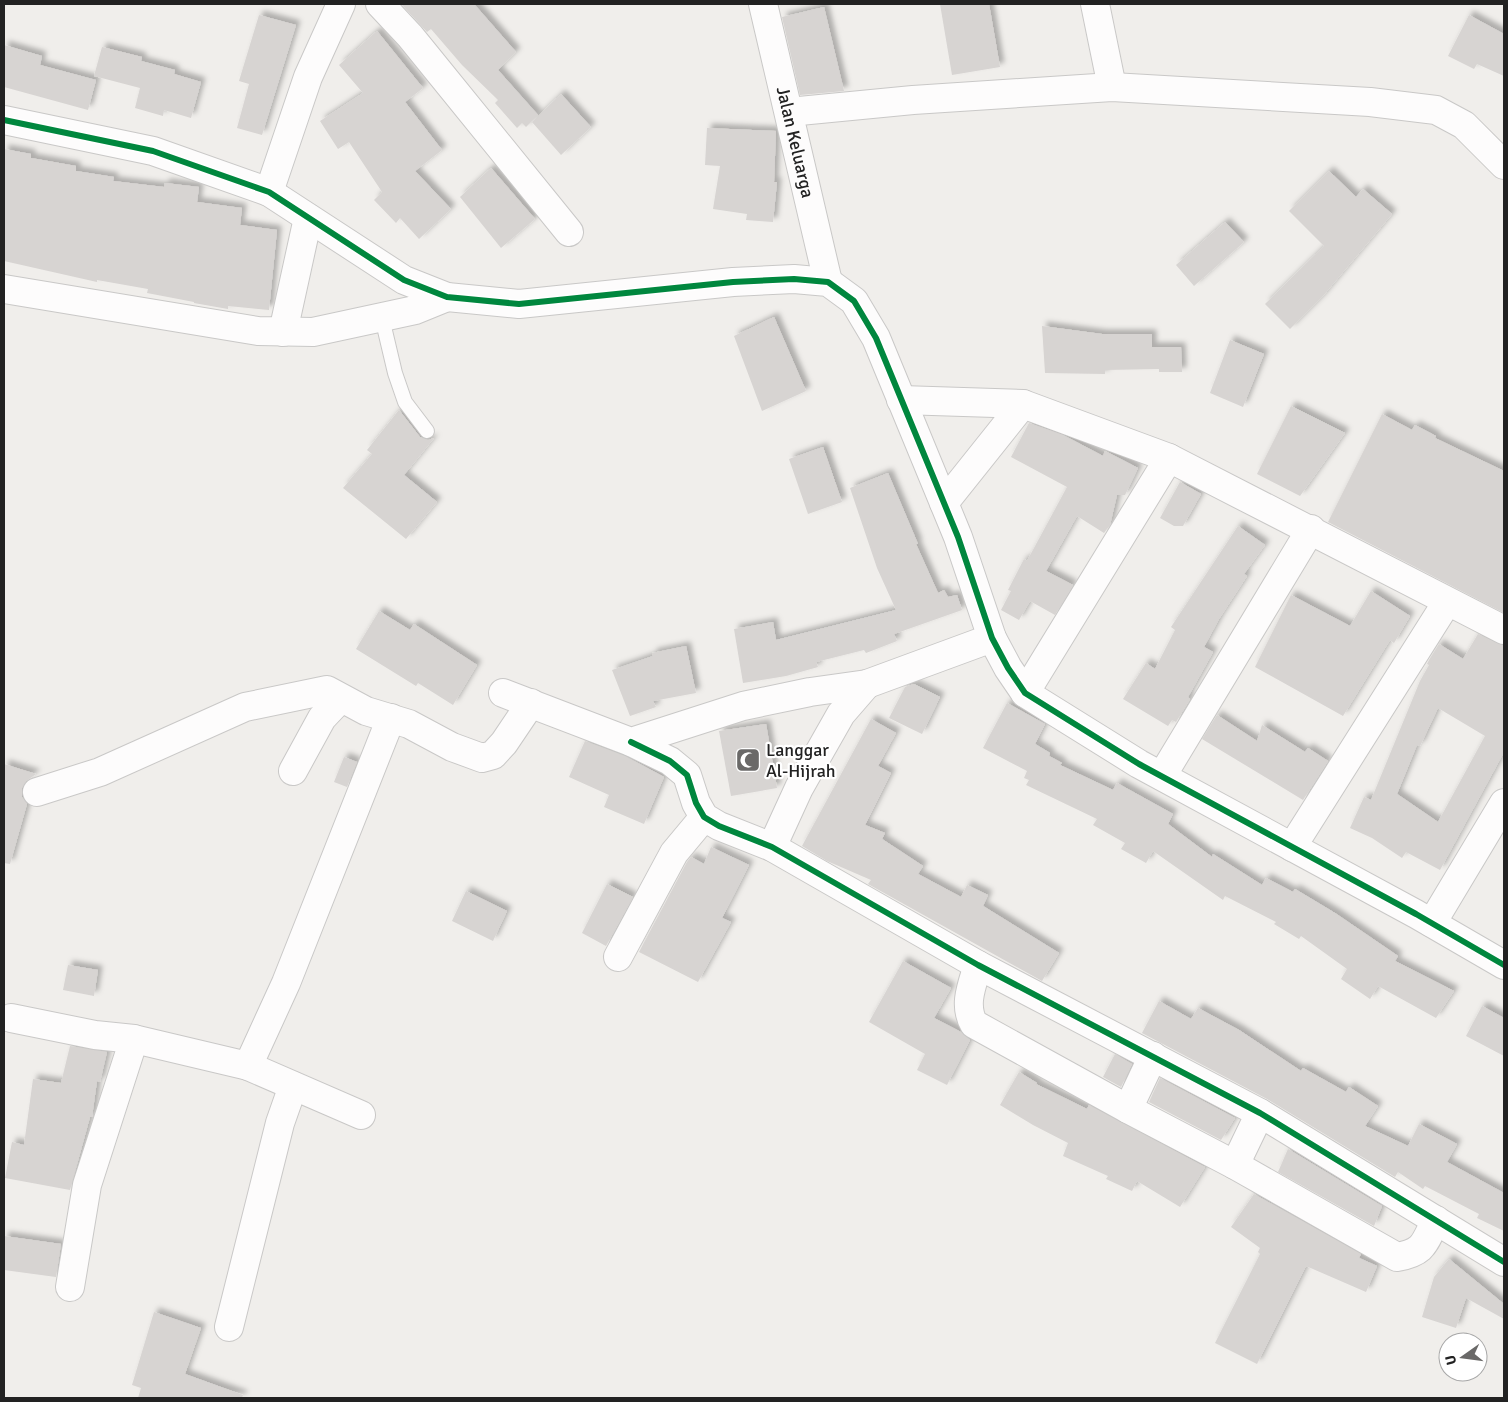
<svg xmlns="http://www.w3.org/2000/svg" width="1508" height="1402" viewBox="0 0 1508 1402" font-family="Signika,sans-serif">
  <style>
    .building { fill: #d7d4d2; fill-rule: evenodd; filter: url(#shadow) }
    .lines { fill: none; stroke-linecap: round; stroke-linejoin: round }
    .service-casing { stroke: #c9c8c7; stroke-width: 16 }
    .minor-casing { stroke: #c9c8c7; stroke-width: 30 }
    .service { stroke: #fdfcfc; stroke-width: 14 }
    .minor { stroke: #fdfcfc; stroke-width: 28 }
    .cycleway-casing { stroke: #fff; stroke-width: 9 }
    .cycleway { stroke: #00873e; stroke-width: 6 }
    .labels { text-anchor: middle; stroke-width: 4.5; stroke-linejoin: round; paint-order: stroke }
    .street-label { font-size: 18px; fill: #222; stroke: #fff }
    .poi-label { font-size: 18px; fill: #222; stroke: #fff; text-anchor: start }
  </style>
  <defs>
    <filter id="shadow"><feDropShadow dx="4.5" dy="-4.5" stdDeviation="2.5" flood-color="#0004"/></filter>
  </defs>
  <rect width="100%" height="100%" fill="#f0eeeb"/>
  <g class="building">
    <polygon points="401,4 474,4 516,52 498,70 538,115 526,127 522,123 517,128 495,103 498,100 462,65 431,29 427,32"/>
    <polygon points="940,4 989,4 1000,67 952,75"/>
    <polygon points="824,7 844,91 800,95 782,17"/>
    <polygon points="259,15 296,25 262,135 237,128 249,84 239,81"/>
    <polygon points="1469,15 1504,34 1504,76 1477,64 1474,69 1448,56"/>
    <polygon points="377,31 423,88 405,102 442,150 415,171 451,209 419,239 400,218 396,223 374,200 382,192 349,142 338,149 320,121 363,93 339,65"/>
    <polygon points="4,45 42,56 40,65 96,80 88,110 4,87"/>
    <polygon points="102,47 142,57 141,61 175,70 174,74 201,82 191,118 164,110 163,116 135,108 140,88 94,76"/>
    <polygon points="561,94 591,127 561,155 532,122"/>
    <polygon points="707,128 776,131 774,182 777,182 773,222 746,220 747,214 713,209 720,166 705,165"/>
    <polygon points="4,149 31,154 31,158 76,166 76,171 114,177 113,181 164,187 165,183 199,187 197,202 242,208 240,225 277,230 269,310 228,306 228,309 194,303 194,302 147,293 148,289 97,280 97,282 4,261"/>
    <polygon points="491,168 535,219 501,248 460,197"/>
    <polygon points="1329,171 1356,197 1363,189 1392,214 1322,297 1290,329 1265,304 1324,246 1289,211"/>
    <polygon points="1225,222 1244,242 1194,286 1176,265"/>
    <polygon points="774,317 806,391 762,411 734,336"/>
    <polygon points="1042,326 1102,334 1152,334 1152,347 1181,347 1182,372 1159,372 1159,369 1105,370 1105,374 1045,373"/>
    <polygon points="1230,340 1264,354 1243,407 1210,393"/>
    <polygon points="1291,406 1345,433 1300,496 1257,474"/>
    <polygon points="399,410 420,437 428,440 434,438 404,475 437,502 406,539 343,488 372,454 367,450"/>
    <polygon points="1382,414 1412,430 1415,425 1436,436 1435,438 1504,471 1504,613 1328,522"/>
    <polygon points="1029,423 1063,435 1103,456 1105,451 1138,468 1125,495 1117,495 1110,525 1104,533 1077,516 1046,571 1073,585 1055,615 1030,601 1019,620 1001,610 1011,591 1008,590 1024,559 1027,561 1067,487 1011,457"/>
    <polygon points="823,447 842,502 808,514 789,459"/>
    <polygon points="888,473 918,544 916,544 938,593 944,590 948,597 957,595 962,610 894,634 897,641 866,653 864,650 816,662 818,667 786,676 743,683 734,629 773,622 776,640 896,610 877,568 850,488"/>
    <polygon points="1180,482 1201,494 1183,526 1174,526 1160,518"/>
    <polygon points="1238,526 1265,545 1244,574 1247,576 1219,619 1204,647 1213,652 1188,697 1190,699 1176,722 1172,720 1168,726 1123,699 1146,663 1155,669 1175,630 1171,627"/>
    <polygon points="1371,591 1410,616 1394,643 1390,640 1343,716 1255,667 1291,595 1350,626"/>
    <polygon points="379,611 410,630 414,624 477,665 453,705 418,683 416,686 356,649"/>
    <path d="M1478 634 1504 646V752L1440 870 1406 852 1402 858 1372 838 1350 828 1364 797 1371 800 1420 681 1429 665 1427 664 1429 660 1439 644 1463 659ZM1438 708 1485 736 1438 822 1397 794 1417 745 1420 746Z"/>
    <polygon points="686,646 696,693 653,701 656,707 630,716 612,670 653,656 652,653"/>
    <polygon points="914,684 940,697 922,734 889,718 905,687"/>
    <polygon points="1007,703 1045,724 1035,744 1050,753 1049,756 1062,763 1060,765 1113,790 1117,783 1173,814 1168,824 1212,857 1213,854 1262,885 1266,878 1293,892 1295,889 1335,913 1398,956 1395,961 1454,991 1436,1018 1378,986 1370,999 1341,979 1347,969 1301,936 1299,939 1274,924 1276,922 1225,896 1223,900 1153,851 1146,863 1121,849 1125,843 1093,825 1097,819 1026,785 1029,780 1024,778 1027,771 983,748"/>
    <polygon points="1217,715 1257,741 1262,725 1305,752 1308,748 1328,761 1303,800 1202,739"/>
    <polygon points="871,719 896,733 878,766 891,773 865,825 885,833 882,839 923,866 918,874 961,897 967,885 988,895 983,906 1059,953 1042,981 868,884 871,880 827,861 802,846"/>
    <polygon points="766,724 777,788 731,796 719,731"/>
    <polygon points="585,741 625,756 664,777 644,824 604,807 609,795 569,777"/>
    <polygon points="344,757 357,762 347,787 334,782"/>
    <polygon points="4,764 36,774 26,781 22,788 22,797 27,804 10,864 4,863"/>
    <polygon points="711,847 749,865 722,918 731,922 698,982 639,952 687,862 691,857 704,864"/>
    <polygon points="607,884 633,897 606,946 582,933"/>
    <polygon points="466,891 507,911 493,941 452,921"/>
    <polygon points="903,961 951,988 934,1018 961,1032 970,1040 947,1085 917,1070 925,1054 869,1022"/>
    <polygon points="68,965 98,970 94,996 63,990"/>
    <polygon points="1159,1001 1191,1019 1198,1008 1239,1030 1301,1071 1303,1068 1346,1092 1349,1087 1378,1106 1365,1126 1408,1146 1419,1124 1457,1144 1447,1162 1504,1193 1504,1231 1477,1218 1479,1214 1425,1186 1423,1189 1398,1172 1395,1177 1267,1099 1142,1033"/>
    <polygon points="1482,1006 1504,1018 1504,1056 1466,1036"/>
    <polygon points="70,1046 107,1052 100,1082 97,1081 92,1117 90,1117 70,1190 5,1178 12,1142 24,1145 33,1079 61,1083"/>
    <polygon points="1115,1054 1132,1064 1121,1087 1103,1077"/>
    <polygon points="1019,1072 1037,1083 1036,1084 1087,1109 1089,1105 1205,1167 1180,1207 1137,1181 1132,1191 1106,1179 1108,1176 1063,1156 1068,1143 1033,1125 1000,1105"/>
    <polygon points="1160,1078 1235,1118 1221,1140 1149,1102"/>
    <polygon points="1288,1149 1382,1206 1374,1226 1278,1172"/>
    <polygon points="1254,1194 1361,1254 1359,1258 1377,1266 1366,1292 1306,1266 1257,1364 1215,1343 1260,1254 1258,1252 1260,1248 1231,1227"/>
    <polygon points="4,1236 61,1244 56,1277 4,1270"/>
    <polygon points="1449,1259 1504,1304 1504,1319 1466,1298 1456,1328 1422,1317 1434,1277"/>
    <polygon points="154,1312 201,1328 185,1374 243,1395 242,1398 138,1398 141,1388 132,1385"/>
  </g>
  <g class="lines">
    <defs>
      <polyline id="service" points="382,318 395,373 405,402 427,431"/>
      <g id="minor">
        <polyline points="380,4 410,36 569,232"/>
        <path id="s1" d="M763 4 828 282"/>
        <polyline points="1095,4 1112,87"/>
        <polyline points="789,112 913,100 1112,87 1370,102 1436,110 1464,125 1504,165"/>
        <polyline points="4,120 153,151 269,192 404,280 447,297 519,304 733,282 794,279 828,282 854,301 876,338 958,537 992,638 1008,668 1025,693 1139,764 1416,914 1504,965"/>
        <polyline points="269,192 308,77 341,4"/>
        <polyline points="4,289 258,331 313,332 415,310 447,297"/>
        <polyline points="283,332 308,218"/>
        <polyline points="901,400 1023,404 1169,458 1504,630"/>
        <polyline points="944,503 1023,404"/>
        <polyline points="503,693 631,742 743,706 810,692 867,684 992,638"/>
        <polyline points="1025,693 1169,458"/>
        <polyline points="631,742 670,761 687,775 696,803 704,817 719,826 772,847 978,965 1260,1113 1504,1262"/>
        <polyline points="293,771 322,718 340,699"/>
        <polyline points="1162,776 1311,529"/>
        <polyline points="37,792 100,772 245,707 327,690 366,711 409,724 452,747 482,758 493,755 504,743 531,703"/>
        <polyline points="772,847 799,788 841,714 867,684"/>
        <polyline points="1292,847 1447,602"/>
        <polyline points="1432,923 1504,803"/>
        <polyline points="618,957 674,853 704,817"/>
        <path d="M978 965C972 985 963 1005 974 1024L1128 1109 1235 1165 1397 1257C1425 1252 1424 1243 1436 1220"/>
        <polyline points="11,1018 95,1035 134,1039 248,1066 361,1115"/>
        <polyline points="248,1066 286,983 391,718"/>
        <polyline points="1128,1109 1153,1056"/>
        <polyline points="1235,1165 1260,1113"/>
        <polyline points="70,1287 87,1185 134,1039"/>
        <polyline points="229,1327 280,1123 293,1086"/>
      </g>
    </defs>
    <use href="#service" class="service-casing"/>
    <use href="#minor" class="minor-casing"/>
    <use href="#service" class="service"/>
    <use href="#minor" class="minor"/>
    <defs>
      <g id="cycleway">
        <polyline points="4,120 153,151 269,192 404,280 447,297 519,304 733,282 794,279 828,282 854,301 876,338 958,537 992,638 1008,668 1025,693 1139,764 1416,914 1504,965"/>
        <polyline points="631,742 670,761 687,775 696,803 704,817 719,826 772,847 978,965 1260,1113 1504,1262"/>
      </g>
    </defs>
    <use href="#cycleway" class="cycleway-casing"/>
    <use href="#cycleway" class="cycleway"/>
  </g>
  <defs>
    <symbol id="mosque-square" viewBox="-11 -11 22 22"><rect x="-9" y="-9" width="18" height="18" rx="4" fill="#6a6968" stroke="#fff"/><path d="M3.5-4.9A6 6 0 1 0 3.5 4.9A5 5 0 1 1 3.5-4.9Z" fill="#fff"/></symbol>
  </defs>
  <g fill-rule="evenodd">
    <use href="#mosque-square" x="734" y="746" width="28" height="28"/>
  </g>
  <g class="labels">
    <g class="street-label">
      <text dy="6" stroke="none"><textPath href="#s1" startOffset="142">Jalan Keluarga</textPath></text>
    </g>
    <g class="poi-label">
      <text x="766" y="756">Langgar<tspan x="766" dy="21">Al-Hijrah</tspan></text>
    </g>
  </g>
  <rect width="1508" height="1402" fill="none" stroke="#222222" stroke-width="10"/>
  <g transform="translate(1463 1357) rotate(256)"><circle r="24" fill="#ffffff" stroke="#a7a7a7"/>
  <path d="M0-4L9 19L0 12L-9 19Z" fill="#6a6968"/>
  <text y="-8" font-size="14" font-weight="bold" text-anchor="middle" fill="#222222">U</text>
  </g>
</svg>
